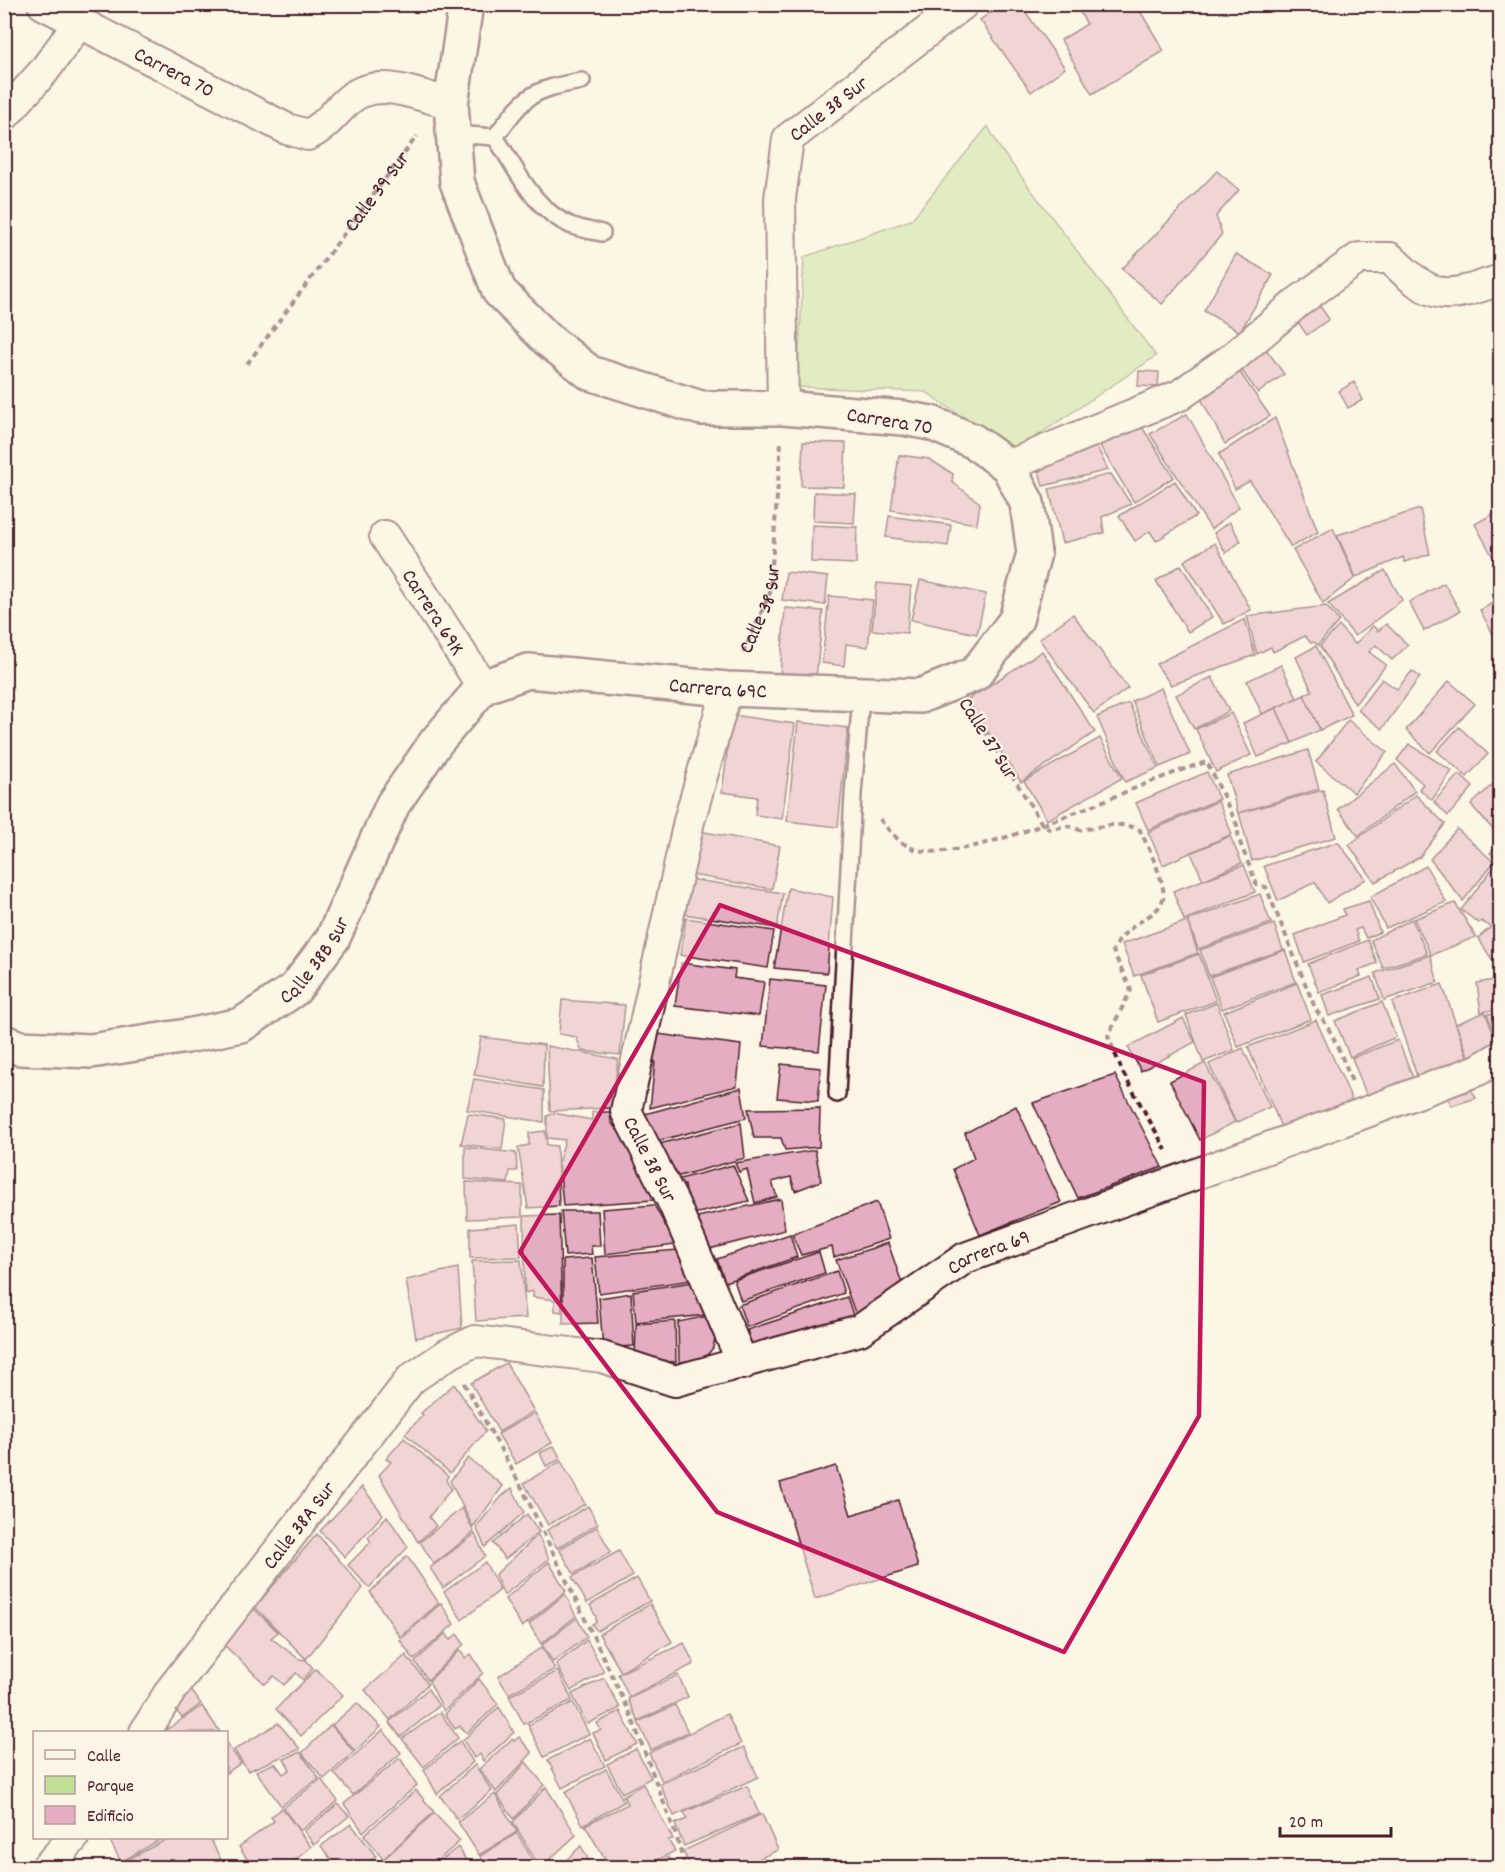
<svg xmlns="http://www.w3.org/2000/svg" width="1505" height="1872" viewBox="0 0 1505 1872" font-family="Dekko,sans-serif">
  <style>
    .green { fill: #c2df97; stroke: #867f61; stroke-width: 1.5 }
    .building { fill: #e4adc2; stroke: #4a1f2b; stroke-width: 1.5 }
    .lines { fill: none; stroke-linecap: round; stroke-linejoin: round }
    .lane-casing { stroke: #4a1f2b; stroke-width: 20 }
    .street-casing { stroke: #4a1f2b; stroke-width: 34 }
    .secondary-casing { stroke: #4a1f2b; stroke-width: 38 }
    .path { stroke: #4a1f2b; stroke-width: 4; stroke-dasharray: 6 4.5; stroke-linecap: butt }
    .lane { stroke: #fcf5e5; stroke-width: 15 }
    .street { stroke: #fcf5e5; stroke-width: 30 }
    .secondary { stroke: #fcf5e5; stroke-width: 33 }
    .marked { fill: none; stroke: #c2185b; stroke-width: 4.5; stroke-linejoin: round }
    .labels { text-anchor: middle; stroke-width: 4.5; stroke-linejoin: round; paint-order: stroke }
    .street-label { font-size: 21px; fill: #4a1f2b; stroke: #fcf5e5 }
  </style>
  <rect width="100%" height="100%" fill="#fcf5e5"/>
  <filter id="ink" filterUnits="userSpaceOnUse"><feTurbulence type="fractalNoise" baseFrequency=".0167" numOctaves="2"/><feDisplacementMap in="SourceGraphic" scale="12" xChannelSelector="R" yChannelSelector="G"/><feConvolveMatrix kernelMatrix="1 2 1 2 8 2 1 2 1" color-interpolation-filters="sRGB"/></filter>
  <g filter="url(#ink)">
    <polygon class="green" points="988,126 999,147 1156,356 1013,452 926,392 797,387 804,257 911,220"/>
    <g class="building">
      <polygon points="1002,4 1020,4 1065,68 1031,92 980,20"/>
      <polygon points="1080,4 1136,4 1164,51 1092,94 1061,40 1087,24 1077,7"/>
      <polygon points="1217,171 1239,190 1216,216 1222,234 1162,304 1122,269"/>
      <polygon points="1236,254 1273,275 1240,332 1204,311"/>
      <polygon points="1317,302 1329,319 1307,335 1295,318"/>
      <polygon points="1266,349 1284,374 1258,393 1240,368"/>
      <polygon points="1139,371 1159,372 1158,387 1138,386"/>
      <polygon points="1239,371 1270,416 1225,444 1199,395"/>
      <polygon points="1354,382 1363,400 1348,408 1339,391"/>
      <polygon points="1187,414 1239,507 1211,529 1150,434"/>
      <polygon points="1275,418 1318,532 1291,547 1250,481 1235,489 1219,454"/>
      <polygon points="1142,427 1174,477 1134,502 1097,441"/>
      <polygon points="1094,441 1108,470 1043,486 1036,460"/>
      <polygon points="803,442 846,443 844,487 801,486"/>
      <polygon points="899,455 929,459 953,474 952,482 980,503 977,524 891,510"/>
      <polygon points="1111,474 1131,504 1102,517 1104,533 1062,543 1049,489"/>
      <polygon points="1175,481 1196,516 1156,541 1150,531 1135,541 1119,516"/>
      <polygon points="814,492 856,494 854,523 813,521"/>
      <polygon points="1420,509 1430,554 1405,562 1403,557 1356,577 1337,535"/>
      <polygon points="1500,510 1500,570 1475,524"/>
      <polygon points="889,516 951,525 948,546 886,537"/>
      <polygon points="1229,522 1241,541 1226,553 1214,533"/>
      <polygon points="812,525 857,527 856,564 811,562"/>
      <polygon points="1333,528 1355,578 1323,603 1293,550"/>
      <polygon points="1215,543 1251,610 1224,624 1184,561"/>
      <polygon points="1181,565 1212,617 1188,632 1156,581"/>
      <polygon points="1385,570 1402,600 1355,636 1328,604"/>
      <polygon points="786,572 828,577 825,605 782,600"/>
      <polygon points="920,580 986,594 977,634 911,620"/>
      <polygon points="877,583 911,586 907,633 872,630"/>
      <polygon points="1444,583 1460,611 1424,631 1409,602"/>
      <polygon points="829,596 873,600 868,647 846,644 844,666 822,663"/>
      <polygon points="1500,599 1500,647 1480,610"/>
      <polygon points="1326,606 1339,621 1318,645 1314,642 1311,643 1305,636 1273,652 1271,647 1257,654 1247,616"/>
      <polygon points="785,608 823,611 816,678 780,675"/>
      <polygon points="1073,614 1128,688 1094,713 1039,639"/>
      <polygon points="1245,619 1255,655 1171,685 1156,664"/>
      <polygon points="1386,624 1408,645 1392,660 1376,645 1369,652 1386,665 1355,704 1320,646 1339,626 1355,644 1373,626 1378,631"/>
      <polygon points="1316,646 1352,715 1320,730 1304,695 1312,691 1296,657"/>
      <polygon points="1042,651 1095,732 1021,782 967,700"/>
      <polygon points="1281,665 1297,698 1262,714 1247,681"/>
      <polygon points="1412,671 1420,677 1382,729 1358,710 1382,679 1397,689"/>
      <polygon points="1212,677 1229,711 1194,729 1176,695"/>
      <polygon points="1449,681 1475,704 1430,753 1406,730"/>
      <polygon points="1161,688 1190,754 1160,767 1132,701"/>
      <polygon points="1304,695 1320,730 1292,743 1276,708"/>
      <polygon points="1129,703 1158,768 1125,782 1097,717"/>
      <polygon points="1276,708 1292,743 1258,757 1243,723"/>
      <polygon points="1231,713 1251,755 1216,772 1196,729"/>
      <polygon points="732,715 795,724 782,819 755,815 757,797 722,792"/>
      <polygon points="1348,720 1387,752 1354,793 1316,762"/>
      <polygon points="798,722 848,728 838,827 787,821"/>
      <polygon points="1459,727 1488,754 1467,777 1437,751"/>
      <polygon points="1100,738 1122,778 1047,820 1024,781"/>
      <polygon points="1409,744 1452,771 1432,800 1419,789 1423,784 1397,760"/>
      <polygon points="1308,750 1319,789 1238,813 1227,775"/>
      <polygon points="1395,764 1415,791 1358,836 1338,809"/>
      <polygon points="1207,772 1219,799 1148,830 1136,803"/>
      <polygon points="1459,774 1473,787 1448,816 1434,802"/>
      <polygon points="1494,783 1500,790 1500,837 1471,805"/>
      <polygon points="1323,790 1336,837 1252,861 1239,813"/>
      <polygon points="1416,795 1445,824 1420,857 1375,882 1349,845"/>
      <polygon points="1218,801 1232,834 1163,865 1148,832"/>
      <polygon points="1457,829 1494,862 1463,901 1430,859"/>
      <polygon points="699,831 780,846 772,889 692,875"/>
      <polygon points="1230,836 1242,863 1203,880 1191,853"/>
      <polygon points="1338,842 1366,879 1327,903 1315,882 1278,901 1264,866"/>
      <polygon points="1500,843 1500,862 1490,853"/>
      <polygon points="1496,864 1500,868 1500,948 1493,961 1478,938 1491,927 1481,921 1479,923 1461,910"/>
      <polygon points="1244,865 1255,892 1184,920 1173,891"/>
      <polygon points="1426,866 1446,902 1386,928 1370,897"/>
      <polygon points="689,879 783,893 777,928 684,914"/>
      <polygon points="788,888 833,897 827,973 774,968"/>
      <polygon points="1260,894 1271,923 1198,949 1188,920"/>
      <polygon points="1369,901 1380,932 1366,938 1361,928 1355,930 1359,941 1304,962 1295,935 1345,915 1343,909"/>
      <polygon points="1455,903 1476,937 1431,955 1414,919"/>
      <polygon points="686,918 774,931 768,968 680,955"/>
      <polygon points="1412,919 1427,954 1383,968 1371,940"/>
      <polygon points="1187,921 1198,953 1134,976 1122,944"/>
      <polygon points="1274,924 1283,950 1209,976 1200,950"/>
      <polygon points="1368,940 1377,963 1359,970 1361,976 1319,992 1308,964"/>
      <polygon points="1285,950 1296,982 1222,1009 1210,977"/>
      <polygon points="1199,954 1216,1001 1158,1022 1141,975"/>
      <polygon points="1430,955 1438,982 1384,1000 1375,973"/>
      <polygon points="681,963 735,970 734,978 764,982 759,1016 675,1006"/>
      <polygon points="1372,977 1380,999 1329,1016 1322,995"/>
      <polygon points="770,979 826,985 819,1051 763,1046"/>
      <polygon points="1500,979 1500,1009 1481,1012 1477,983"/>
      <polygon points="1297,983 1311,1019 1238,1047 1224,1012"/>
      <polygon points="1442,984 1469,1062 1418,1079 1392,1002"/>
      <polygon points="562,1000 625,1005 620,1055 582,1051 576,1037 559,1034"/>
      <polygon points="1382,1002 1396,1037 1350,1057 1335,1021"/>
      <polygon points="1217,1003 1234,1050 1203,1062 1186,1015"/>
      <polygon points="1485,1012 1500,1051 1471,1063 1456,1024"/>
      <polygon points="1500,1013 1500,1044 1487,1014"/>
      <polygon points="1183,1018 1195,1042 1141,1071 1128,1047"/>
      <polygon points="1316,1020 1354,1104 1284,1134 1248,1047"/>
      <polygon points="650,1033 741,1045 737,1086 650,1108 655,1061 645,1058"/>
      <polygon points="481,1037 544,1045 543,1087 474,1075"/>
      <polygon points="1398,1040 1414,1080 1368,1099 1352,1058"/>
      <polygon points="547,1046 618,1059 612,1108 550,1111"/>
      <polygon points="1243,1048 1270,1107 1236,1123 1209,1064"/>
      <polygon points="1205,1063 1235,1122 1200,1140 1170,1081"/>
      <polygon points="781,1064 821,1068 818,1101 777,1098"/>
      <polygon points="1115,1075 1162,1167 1078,1198 1033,1103"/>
      <polygon points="474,1079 544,1090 544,1122 467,1110"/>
      <polygon points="1470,1087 1476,1098 1451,1106 1447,1094"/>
      <polygon points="741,1088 746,1118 653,1142 641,1115"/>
      <polygon points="1016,1106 1061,1202 980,1235 953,1169 974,1158 965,1133"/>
      <polygon points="820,1108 819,1147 785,1150 781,1138 754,1138 748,1109"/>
      <polygon points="592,1112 610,1112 611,1122 617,1130 625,1133 654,1200 563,1206 559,1161 565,1140 547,1138 547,1116 554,1113 592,1120"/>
      <polygon points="468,1114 506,1119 502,1149 461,1144"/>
      <polygon points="741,1123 745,1158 668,1179 655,1145"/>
      <polygon points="545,1131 547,1145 557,1146 559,1206 528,1208 518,1147 529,1145 529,1133"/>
      <polygon points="465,1147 516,1153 517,1171 510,1171 508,1183 465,1179"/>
      <polygon points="815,1150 821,1181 795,1191 791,1177 772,1182 777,1197 755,1203 747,1169 739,1172 735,1163"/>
      <polygon points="733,1165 749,1201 689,1215 685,1185 672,1186 672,1181"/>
      <polygon points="466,1182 522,1185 522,1217 467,1219"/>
      <polygon points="781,1199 785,1230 709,1249 697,1217"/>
      <polygon points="877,1202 889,1239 834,1257 832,1247 801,1255 792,1234"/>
      <polygon points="654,1205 676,1245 605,1254 602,1209"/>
      <polygon points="561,1211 598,1211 600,1246 591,1246 592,1254 565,1256"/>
      <polygon points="559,1215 562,1312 555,1311 555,1300 533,1297 533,1291 525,1293 524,1216"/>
      <polygon points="519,1224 521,1257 470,1258 470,1228"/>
      <polygon points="790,1234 797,1257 725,1282 717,1259"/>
      <polygon points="888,1243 904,1289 857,1318 836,1260"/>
      <polygon points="678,1250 693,1280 599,1293 595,1257"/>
      <polygon points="819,1252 825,1273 741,1301 734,1280"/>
      <polygon points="592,1258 598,1323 563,1324 563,1260"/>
      <polygon points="521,1260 526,1318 476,1321 472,1261"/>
      <polygon points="458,1268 462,1328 416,1338 406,1280"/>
      <polygon points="837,1271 844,1293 747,1327 739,1305"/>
      <polygon points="693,1282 707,1315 636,1322 633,1291"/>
      <polygon points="631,1293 634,1346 603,1348 599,1298"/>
      <polygon points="847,1297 854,1318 753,1350 747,1330"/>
      <polygon points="708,1316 715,1338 713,1348 703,1360 679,1362 678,1322"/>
      <polygon points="675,1321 676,1362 635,1361 636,1324"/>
      <polygon points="506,1363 534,1411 499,1432 471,1383"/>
      <polygon points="454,1384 486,1431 450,1473 405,1434 423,1415 421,1413"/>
      <polygon points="535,1413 552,1443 516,1464 498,1434"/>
      <polygon points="404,1438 448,1476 446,1480 451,1489 429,1517 436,1526 418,1542 379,1475 391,1462 386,1459"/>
      <polygon points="554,1446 561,1459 546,1466 540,1453"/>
      <polygon points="468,1458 503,1486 473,1527 450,1481"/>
      <polygon points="561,1461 585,1504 548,1525 524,1483"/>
      <polygon points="836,1466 851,1515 898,1500 918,1567 815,1599 780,1483"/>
      <polygon points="362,1487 383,1514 345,1557 320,1531"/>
      <polygon points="512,1488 524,1512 485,1547 476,1527 502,1496"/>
      <polygon points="588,1506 598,1524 557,1548 547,1530"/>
      <polygon points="462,1508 474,1532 434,1564 420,1542"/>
      <polygon points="527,1514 539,1532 505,1559 493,1543"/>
      <polygon points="387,1516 408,1547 369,1588 348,1565 371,1542 368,1537"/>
      <polygon points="597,1527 611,1552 574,1574 559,1549"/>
      <polygon points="317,1534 363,1588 306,1659 255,1607"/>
      <polygon points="475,1534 485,1556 443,1588 430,1568"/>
      <polygon points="538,1535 549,1559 504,1595 495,1575"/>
      <polygon points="619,1551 633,1576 587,1603 572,1577"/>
      <polygon points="407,1556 439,1603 400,1637 370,1592"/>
      <polygon points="485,1562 500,1590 462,1620 444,1592"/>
      <polygon points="549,1562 566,1591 522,1627 505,1599"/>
      <polygon points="637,1578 650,1601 597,1631 592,1624 596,1622 596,1617 590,1605"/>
      <polygon points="565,1594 576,1616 541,1644 529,1624"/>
      <polygon points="441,1603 454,1624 414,1660 400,1640"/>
      <polygon points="650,1604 672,1642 621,1672 599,1634"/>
      <polygon points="253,1608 278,1632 271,1638 299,1659 306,1660 313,1668 303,1680 296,1673 284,1685 274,1676 265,1684 222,1643"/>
      <polygon points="577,1618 587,1637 553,1662 542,1645"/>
      <polygon points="446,1633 450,1640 457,1634 464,1644 428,1680 415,1662"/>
      <polygon points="587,1640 604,1672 571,1691 556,1664"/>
      <polygon points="684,1643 694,1664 629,1697 618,1674"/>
      <polygon points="542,1647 555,1669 509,1694 498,1677"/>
      <polygon points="460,1650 465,1658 471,1654 483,1673 444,1711 429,1681"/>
      <polygon points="406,1655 428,1684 390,1720 365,1690"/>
      <polygon points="316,1669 343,1695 301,1736 276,1709"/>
      <polygon points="558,1671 572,1700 524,1724 509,1696"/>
      <polygon points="678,1675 688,1697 638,1721 628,1699"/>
      <polygon points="604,1678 620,1708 587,1724 572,1694"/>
      <polygon points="479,1679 498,1704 467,1733 460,1726 455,1729 445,1714"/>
      <polygon points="189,1687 201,1704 182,1718 176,1710"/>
      <polygon points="428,1689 439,1706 401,1737 389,1722"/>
      <polygon points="573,1702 589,1734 544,1757 528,1725"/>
      <polygon points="357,1703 381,1727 355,1751 332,1725"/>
      <polygon points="675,1705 688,1732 651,1750 638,1722"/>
      <polygon points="202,1706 220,1732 168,1732 166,1730"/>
      <polygon points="499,1707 514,1732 483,1761 480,1754 474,1758 463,1740"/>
      <polygon points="620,1711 637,1744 606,1760 593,1733 601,1730 597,1723"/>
      <polygon points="440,1712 458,1738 424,1767 402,1739"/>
      <polygon points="727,1714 741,1744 662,1781 649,1753"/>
      <polygon points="278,1723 300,1749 248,1771 234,1750"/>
      <polygon points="331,1725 354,1752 324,1779 302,1753"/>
      <polygon points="383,1730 401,1753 353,1795 334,1773"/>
      <polygon points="519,1737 532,1753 496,1792 479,1769 512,1739 514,1741"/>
      <polygon points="590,1738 605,1766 562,1788 548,1760"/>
      <polygon points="460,1741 473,1762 437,1794 424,1770"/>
      <polygon points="226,1743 241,1763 226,1773"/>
      <polygon points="744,1747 758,1777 674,1816 660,1784"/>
      <polygon points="636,1749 651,1778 622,1793 607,1764"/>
      <polygon points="300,1752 319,1778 281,1806 256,1771 275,1763 283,1774 290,1769 284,1759"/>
      <polygon points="400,1758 417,1785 363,1832 344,1804"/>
      <polygon points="526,1762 544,1785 514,1819 497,1795"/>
      <polygon points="475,1765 492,1791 457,1819 440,1796"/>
      <polygon points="606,1769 624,1802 583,1825 565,1792"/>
      <polygon points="321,1779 338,1801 300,1831 283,1808"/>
      <polygon points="643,1784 673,1839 668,1840 675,1851 642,1868 610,1868 585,1825 628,1804 623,1796"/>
      <polygon points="747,1786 759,1814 684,1846 675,1824 687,1819 684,1812"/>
      <polygon points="546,1787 576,1835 540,1868 513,1822"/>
      <polygon points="416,1790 434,1812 383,1859 364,1835"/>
      <polygon points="495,1794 517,1832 479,1855 458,1822"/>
      <polygon points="338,1804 349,1816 314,1845 304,1831"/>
      <polygon points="282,1808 311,1847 286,1868 253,1868 239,1847 274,1821 271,1817"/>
      <polygon points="434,1813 460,1841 429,1868 390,1868 383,1860"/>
      <polygon points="762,1814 778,1850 739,1868 691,1868 683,1851"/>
      <polygon points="351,1824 376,1856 362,1868 337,1868 321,1846"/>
      <polygon points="517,1833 537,1868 487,1868 480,1856"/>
      <polygon points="113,1838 163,1838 121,1862 110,1841"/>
      <polygon points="169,1838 210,1838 225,1868 112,1868"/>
      <polygon points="581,1846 593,1868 558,1868"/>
      <polygon points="458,1847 471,1868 432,1868"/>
      <polygon points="669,1857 675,1868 647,1868"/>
    </g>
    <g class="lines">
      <defs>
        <g id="lane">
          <path d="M453 134 495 137C517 169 532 208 570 225 580 229 592 231 602 233"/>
          <path d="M495 137C526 95 530 90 582 81"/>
          <polyline points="837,1094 853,794 861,696"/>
        </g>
        <g id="street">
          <path id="s3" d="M43 4 287 129 308 135C327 126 335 111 351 98 380 76 419 96 451 104"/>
          <polyline points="4,116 44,71 79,23"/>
          <path id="s4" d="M783 408 780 199 788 139 963 4"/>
          <path d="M1008 466 1180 395 1231 359 1298 302 1359 258H1390C1435 302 1444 299 1500 280"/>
          <path id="s5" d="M385 536 483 687"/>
          <path id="s6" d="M727 689 689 821 626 1111 674 1204 743 1364"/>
          <path id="s7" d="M145 1732 171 1690 411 1379 448 1354 475 1341 602 1357 675 1381 860 1330 965 1258 1364 1113 1478 1070 1500 1057"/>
          <polyline points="46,1868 73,1838"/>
        </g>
        <g id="secondary">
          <path id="s8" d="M4 1042 20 1048 91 1051 187 1036 241 1025 295 989 333 938 393 804 436 742 483 687 528 671 727 689 920 696 975 674 1016 620 1034 553 1027 503 1008 466 973 441 931 423 903 418 783 408H701L590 373 548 340 499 291 457 182 451 104 466 4"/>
        </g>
      </defs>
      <use href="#lane" class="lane-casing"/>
      <use href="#street" class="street-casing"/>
      <use href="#secondary" class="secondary-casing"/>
      <g class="path">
        <path id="s1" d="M247 364 417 136"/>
        <path id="s2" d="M743 653 770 593 781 442"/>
        <path d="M973 712 1042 824 1049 829 1068 826 1080 830 1110 825H1126L1140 830C1147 845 1167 884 1163 899 1160 909 1152 914 1144 919 1129 929 1121 935 1113 951L1131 990 1108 1036 1123 1073 1166 1150"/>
        <path d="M880 819C888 830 900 844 914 849 972 868 1142 779 1207 762L1237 825 1239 840 1257 885 1266 887 1316 1010C1333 1032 1342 1057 1352 1082"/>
        <polyline points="464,1383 522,1488 630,1713 677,1838 685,1868"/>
      </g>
      <use href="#lane" class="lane"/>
      <use href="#street" class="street"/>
      <use href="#secondary" class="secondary"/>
    </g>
  </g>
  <path d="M0 0H1505V1872H0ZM720 905 1204 1082 1199 1416 1064 1652 717 1512 520 1252Z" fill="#fcf5e5" fill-opacity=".55" fill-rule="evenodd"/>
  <path class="marked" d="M720 905 1204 1082 1199 1416 1064 1652 717 1512 520 1252Z"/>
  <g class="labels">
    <g class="street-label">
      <text dy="7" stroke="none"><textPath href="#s3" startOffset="148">Carrera 70</textPath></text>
      <text dy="7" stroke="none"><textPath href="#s4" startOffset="320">Calle 38 Sur</textPath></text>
      <text dy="7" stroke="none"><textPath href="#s1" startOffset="216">Calle 39 Sur</textPath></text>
      <text transform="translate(890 420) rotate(9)" y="7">Carrera 70</text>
      <text dy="7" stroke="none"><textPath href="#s2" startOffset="48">Calle 38 Sur</textPath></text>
      <text dy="7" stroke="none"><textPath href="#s5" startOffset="90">Carrera 69K</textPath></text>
      <text dy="7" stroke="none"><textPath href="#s8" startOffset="902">Carrera 69C</textPath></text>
      <text transform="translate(989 738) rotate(58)" y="7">Calle 37 Sur</text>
      <text dy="7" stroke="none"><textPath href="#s8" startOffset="340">Calle 38B Sur</textPath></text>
      <text dy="7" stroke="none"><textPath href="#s6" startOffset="488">Calle 38 Sur</textPath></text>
      <text dy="7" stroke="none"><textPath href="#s7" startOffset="1065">Carrera 69</textPath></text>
      <text dy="7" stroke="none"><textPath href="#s7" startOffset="258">Calle 38A Sur</textPath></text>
    </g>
  </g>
  <rect width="1505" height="1872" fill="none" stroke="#fcf5e5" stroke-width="24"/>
  <rect x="12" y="12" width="1481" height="1848" fill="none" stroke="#4a1f2b" stroke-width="2" filter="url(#ink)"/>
  <rect x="33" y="1731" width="195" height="108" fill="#fcf5e5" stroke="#b59f9b" stroke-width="1.5"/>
  <rect x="45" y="1750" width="30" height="9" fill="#fcf5e5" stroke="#b59f9b" stroke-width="1.5"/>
  <text x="87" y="1761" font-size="18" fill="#4a1f2b">Calle</text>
  <rect x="45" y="1776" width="30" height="18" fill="#c2df97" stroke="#b59f9b" stroke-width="1.5"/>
  <text x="87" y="1791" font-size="18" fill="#4a1f2b">Parque</text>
  <rect x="45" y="1806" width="30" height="18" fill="#e4adc2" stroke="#b59f9b" stroke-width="1.5"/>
  <text x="87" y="1821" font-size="18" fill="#4a1f2b">Edificio</text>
  <path d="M1280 1827v9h111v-9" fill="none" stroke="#4a1f2b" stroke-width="3"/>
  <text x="1289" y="1827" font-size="18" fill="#4a1f2b" stroke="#fcf5e5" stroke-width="4.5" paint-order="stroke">20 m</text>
</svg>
